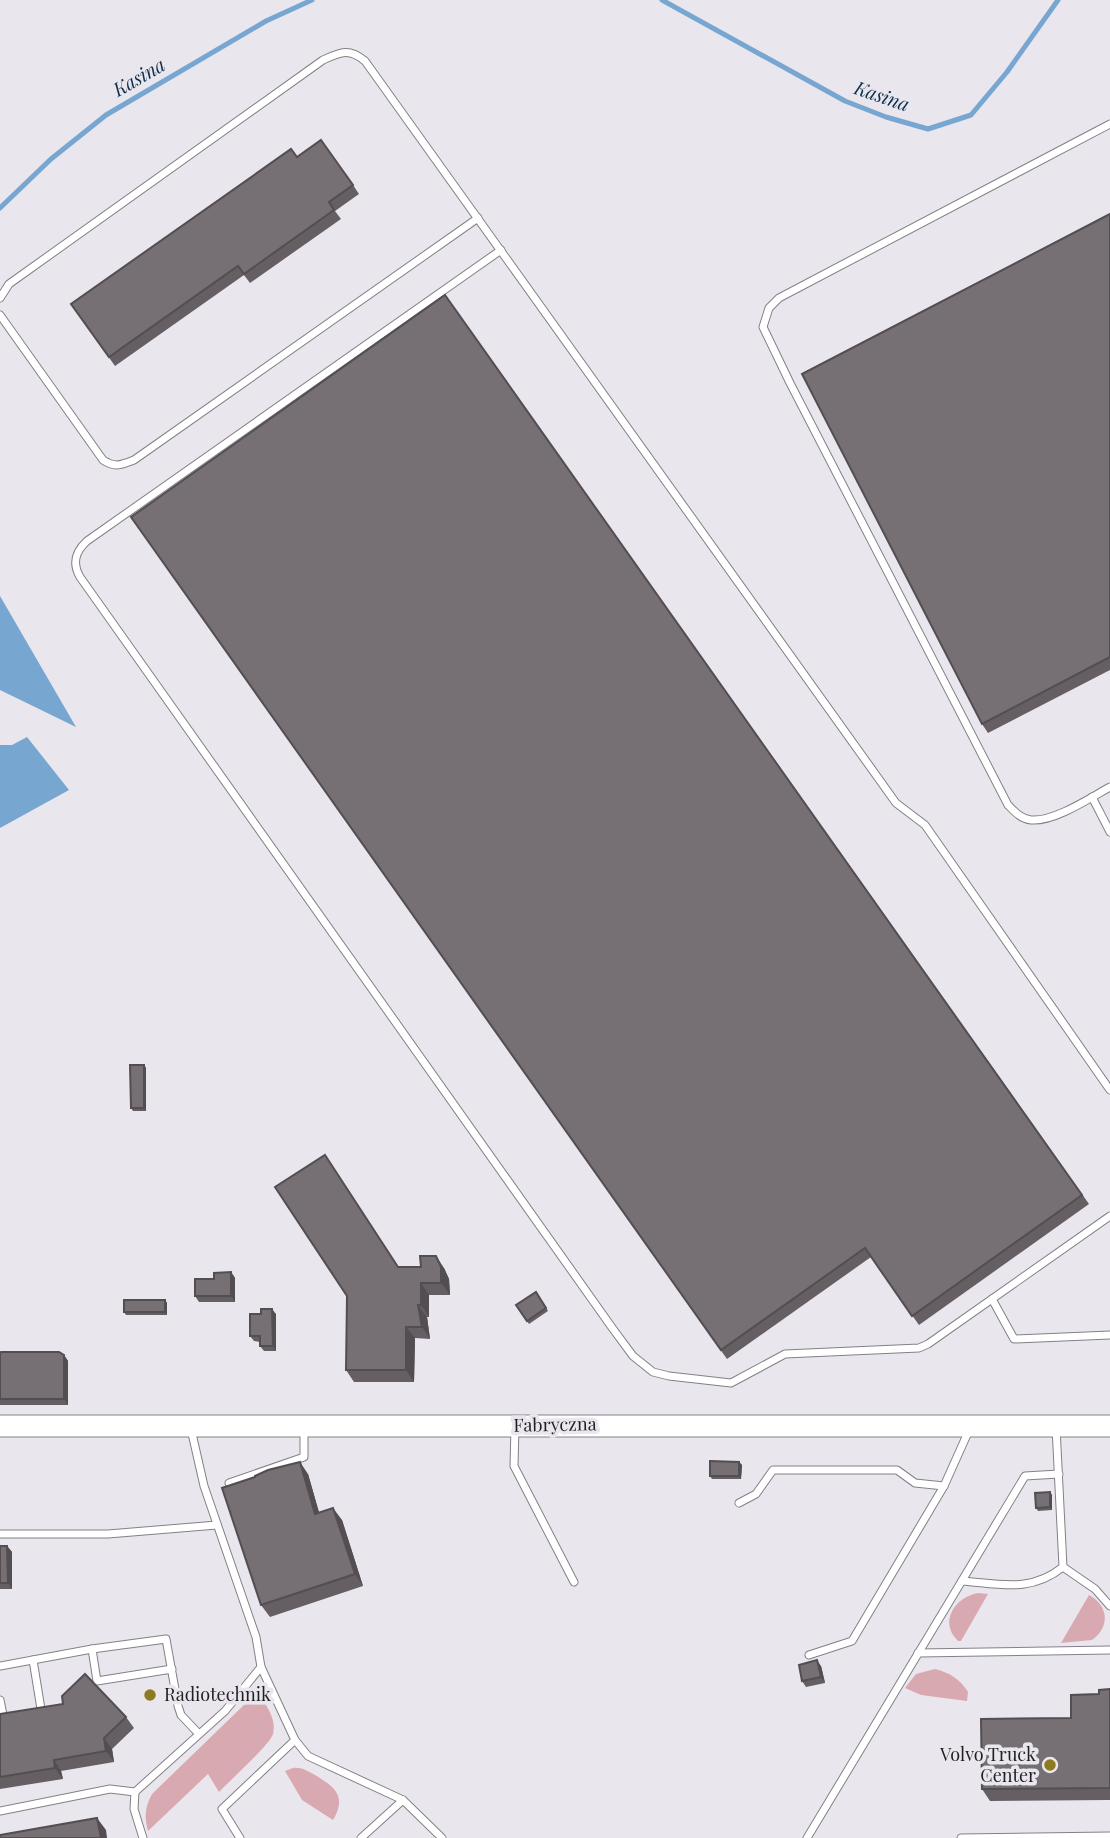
<svg xmlns="http://www.w3.org/2000/svg" width="1110" height="1838" viewBox="0 0 1110 1838" font-family="'Playfair Display',serif">
  <style>
    .green { fill: #d9a9b1 }
    .water { fill: #77a6d1 }
    .lines { fill: none; stroke-linecap: round; stroke-linejoin: round }
    .stream { stroke: #77a6d1; stroke-width: 5 }
    .service-casing { stroke: #838087; stroke-width: 9 }
    .secondary-casing { stroke: #838087; stroke-width: 23 }
    .service { stroke: #fff; stroke-width: 7 }
    .secondary { stroke: #fff; stroke-width: 21 }
    .wall { fill: #655f64 }
    .shaded-wall { fill: #534e51 }
    .building { fill: #766f74; stroke: #534e51; stroke-width: 2 }
    .poi-dot { fill: #8e7a20; stroke: #eae6ee; stroke-width: 2.5 }
    .labels { text-anchor: middle; stroke-width: 7; stroke-linejoin: round; paint-order: stroke }
    .street-label { font-size: 18px; fill: #211f22; stroke: #eae6ee }
    .poi-label { font-size: 18px; fill: #211f22; stroke: #eae6ee; text-anchor: start }
    .water-label { font-size: 19px; font-style: italic; fill: #0c304d; stroke: #eae6ee }
  </style>
  <rect width="100%" height="100%" fill="#eae6ee"/>
  <g class="green">
    <path d="M978 1593 988 1594 961 1641H958C938 1622 955 1597 978 1593Z"/>
    <path d="M1089 1595C1109 1606 1110 1627 1092 1640L1061 1643Z"/>
    <path d="M935 1669C950 1673 960 1679 968 1692L967 1701 921 1695 905 1688 916 1674Z"/>
    <path d="M252 1700 264 1702C270 1711 276 1722 273 1734 269 1746 230 1780 219 1792L208 1774 148 1831C144 1817 145 1807 152 1794L247 1702Z"/>
    <path d="M293 1768C302 1767 307 1771 315 1775 335 1787 347 1796 333 1820L302 1800 285 1771Z"/>
  </g>
  <g class="water">
    <polygon points="0,596 76,727 0,690"/>
    <polygon points="27,737 69,790 0,828 0,745 12,745"/>
  </g>
  <g class="lines">
    <g class="stream">
      <polyline points="662,0 845,101 886,117 928,129 971,115 1007,72 1058,0"/>
      <polyline points="0,208 51,159 106,115 266,21 312,0"/>
    </g>
    <defs>
      <g id="service">
        <path d="M1110 124 779 298 769 308 763 327 790 383 1008 805C1015 812 1021 819 1031 820 1054 822 1090 798 1110 787"/>
        <path d="M501 250 87 541C75 552 72 563 80 577L613 1329 633 1356 653 1372 669 1376 731 1383 785 1354 919 1348 928 1344 1110 1216"/>
        <path d="M0 298 9 284 323 60C341 52 349 48 365 61L896 803 925 825 1110 1090"/>
        <path d="M0 315 103 460C115 468 121 465 134 460L478 218"/>
        <polyline points="1092,797 1110,832"/>
        <polyline points="992,1299 1014,1339 1110,1335"/>
        <polyline points="515,1427 514,1466 574,1582"/>
        <polyline points="1056,1427 1063,1567"/>
        <polyline points="191,1429 204,1486 256,1637 261,1667 295,1740 308,1756 403,1800 442,1838"/>
        <polyline points="229,1483 304,1457 304,1429"/>
        <polyline points="739,1503 756,1494 773,1470 897,1470 915,1483 944,1486 970,1428"/>
        <polyline points="0,1534 108,1534 217,1525"/>
        <polyline points="1063,1567 1095,1589 1110,1606"/>
        <path d="M962 1581C1001 1584 1030 1593 1063 1567"/>
        <polyline points="92,1649 97,1681 172,1669"/>
        <polyline points="918,1653 1110,1650"/>
        <polyline points="809,1655 852,1641 944,1486"/>
        <polyline points="33,1660 41,1709"/>
        <polyline points="0,1666 92,1649 166,1639 178,1706 181,1715 198,1733"/>
        <polyline points="0,1700 3,1715"/>
        <polyline points="135,1792 134,1809 143,1838"/>
        <polyline points="0,1811 110,1789 135,1792 225,1711 261,1667"/>
        <polyline points="240,1838 222,1809 295,1740"/>
        <polyline points="361,1838 403,1800"/>
        <polyline points="807,1838 1025,1476 1059,1474"/>
        <polyline points="961,1838 1110,1836"/>
      </g>
      <polyline id="secondary" points="0,1426 1110,1426"/>
    </defs>
    <use href="#service" class="service-casing"/>
    <use href="#secondary" class="secondary-casing"/>
    <use href="#service" class="service"/>
    <use href="#secondary" class="secondary"/>
  </g>
  <g class="wall">
    <polygon points="297,157 353,185 359,194 335,211 341,219 250,283 244,275 115,366 71,304"/>
    <polygon points="1110,214 1110,670 988,733 982,724"/>
    <polygon points="445,295 1089,1204 919,1325 871,1257 727,1359 131,517"/>
    <polygon points="144,1065 146,1068 146,1111 133,1111 131,1108"/>
    <polygon points="398,1267 444,1268 449,1279 450,1295 429,1295 429,1317 427,1317 430,1339 415,1338 414,1382 354,1382 346,1370"/>
    <polygon points="231,1272 235,1278 235,1302 199,1302 195,1296 214,1279"/>
    <polygon points="536,1292 548,1311 529,1324 516,1305"/>
    <polygon points="165,1300 167,1303 167,1315 126,1315 124,1312"/>
    <polygon points="261,1314 276,1314 276,1351 264,1351 260,1346 260,1342 254,1341 250,1336"/>
    <polygon points="0,1353 64,1355 68,1361 68,1405 0,1405"/>
    <polygon points="739,1462 742,1465 741,1479 712,1479 710,1476"/>
    <polygon points="308,1474 319,1513 342,1520 363,1586 270,1617 261,1605"/>
    <polygon points="1050,1492 1052,1495 1052,1510 1038,1511 1036,1508"/>
    <polygon points="0,1546 7,1546 12,1552 12,1589 0,1589"/>
    <polygon points="821,1666 825,1683 806,1687 802,1681"/>
    <polygon points="1110,1689 1110,1800 990,1801 982,1789 1099,1694"/>
    <polygon points="0,1714 126,1717 134,1728 112,1749 114,1762 61,1771 63,1779 0,1789"/>
  </g>
  <g class="shaded-wall">
    <polygon points="144,1065 146,1068 146,1111 144,1108"/>
    <polygon points="436,1256 444,1268 449,1279 450,1295 441,1283"/>
    <polygon points="231,1272 235,1278 235,1302 231,1296"/>
    <polygon points="421,1283 429,1295 429,1317 421,1305"/>
    <polygon points="165,1300 167,1303 167,1315 165,1312"/>
    <polygon points="418,1305 427,1317 430,1339 422,1327"/>
    <polygon points="272,1309 276,1314 276,1351 273,1346"/>
    <polygon points="406,1327 415,1338 414,1382 406,1370"/>
    <polygon points="64,1355 68,1361 68,1405 64,1399"/>
    <polygon points="300,1462 308,1474 323,1526 315,1514"/>
    <polygon points="739,1462 742,1465 741,1479 739,1476"/>
    <polygon points="1050,1492 1052,1495 1052,1510 1050,1507"/>
    <polygon points="333,1508 342,1520 363,1586 355,1574"/>
    <polygon points="7,1546 12,1552 12,1589 8,1583"/>
    <polygon points="817,1660 821,1666 825,1683 821,1677"/>
    <polygon points="104,1738 112,1749 114,1762 106,1751"/>
    <polygon points="54,1760 61,1771 63,1779 55,1768"/>
    <polygon points="97,1818 106,1830 107,1838 101,1838"/>
  </g>
  <g class="building">
    <polygon points="321,140 353,185 329,202 334,210 244,274 238,266 109,357 71,304 291,149 297,157"/>
    <polygon points="1110,214 1110,657 982,724 802,374"/>
    <polygon points="445,295 1082,1195 912,1316 865,1248 721,1350 131,517"/>
    <polygon points="130,1065 144,1065 144,1108 131,1108"/>
    <polygon points="325,1155 398,1267 421,1267 420,1256 436,1256 441,1267 441,1283 421,1283 421,1305 418,1305 422,1327 406,1327 406,1370 346,1370 347,1296 275,1187"/>
    <polygon points="231,1272 231,1296 195,1296 195,1279 214,1279 214,1273"/>
    <polygon points="536,1292 546,1308 527,1321 516,1305"/>
    <rect x="124" y="1300" width="41" height="12"/>
    <polygon points="261,1309 272,1309 273,1346 260,1346 260,1336 250,1336 250,1314 261,1314"/>
    <polygon points="1,1352 59,1352 64,1355 64,1399 0,1399 0,1353"/>
    <polygon points="710,1461 739,1462 739,1476 710,1476"/>
    <polygon points="300,1462 315,1514 333,1508 355,1574 261,1605 222,1488 255,1477 255,1476 268,1470"/>
    <polygon points="1050,1492 1050,1507 1036,1508 1035,1493"/>
    <polygon points="0,1546 7,1546 8,1583 0,1583"/>
    <polygon points="817,1660 821,1677 802,1681 799,1665"/>
    <polygon points="85,1674 126,1717 104,1738 106,1751 54,1760 55,1768 0,1777 0,1714 63,1704 62,1696"/>
    <polygon points="1110,1689 1110,1788 982,1789 981,1719 1071,1718 1071,1695 1099,1694 1099,1690"/>
    <polygon points="97,1818 101,1838 0,1838 0,1835"/>
  </g>
  <g class="poi-dot">
    <circle cx="150" cy="1695" r="7"/>
    <circle cx="1050" cy="1765" r="7"/>
  </g>
  <g class="labels">
    <g class="street-label">
      <text transform="translate(555 1425) rotate(-1)" y="6">Fabryczna</text>
    </g>
    <g class="poi-label">
      <text x="164" y="1701">Radiotechnik</text>
      <text x="1036" y="1761" text-anchor="end">Volvo Truck<tspan x="1036" dy="21">Center</tspan></text>
    </g>
    <g class="water-label">
      <text transform="translate(139 77) rotate(-30)" y="7">Kasina</text>
      <text transform="translate(882 96) rotate(19)" y="7">Kasina</text>
    </g>
  </g>
</svg>
